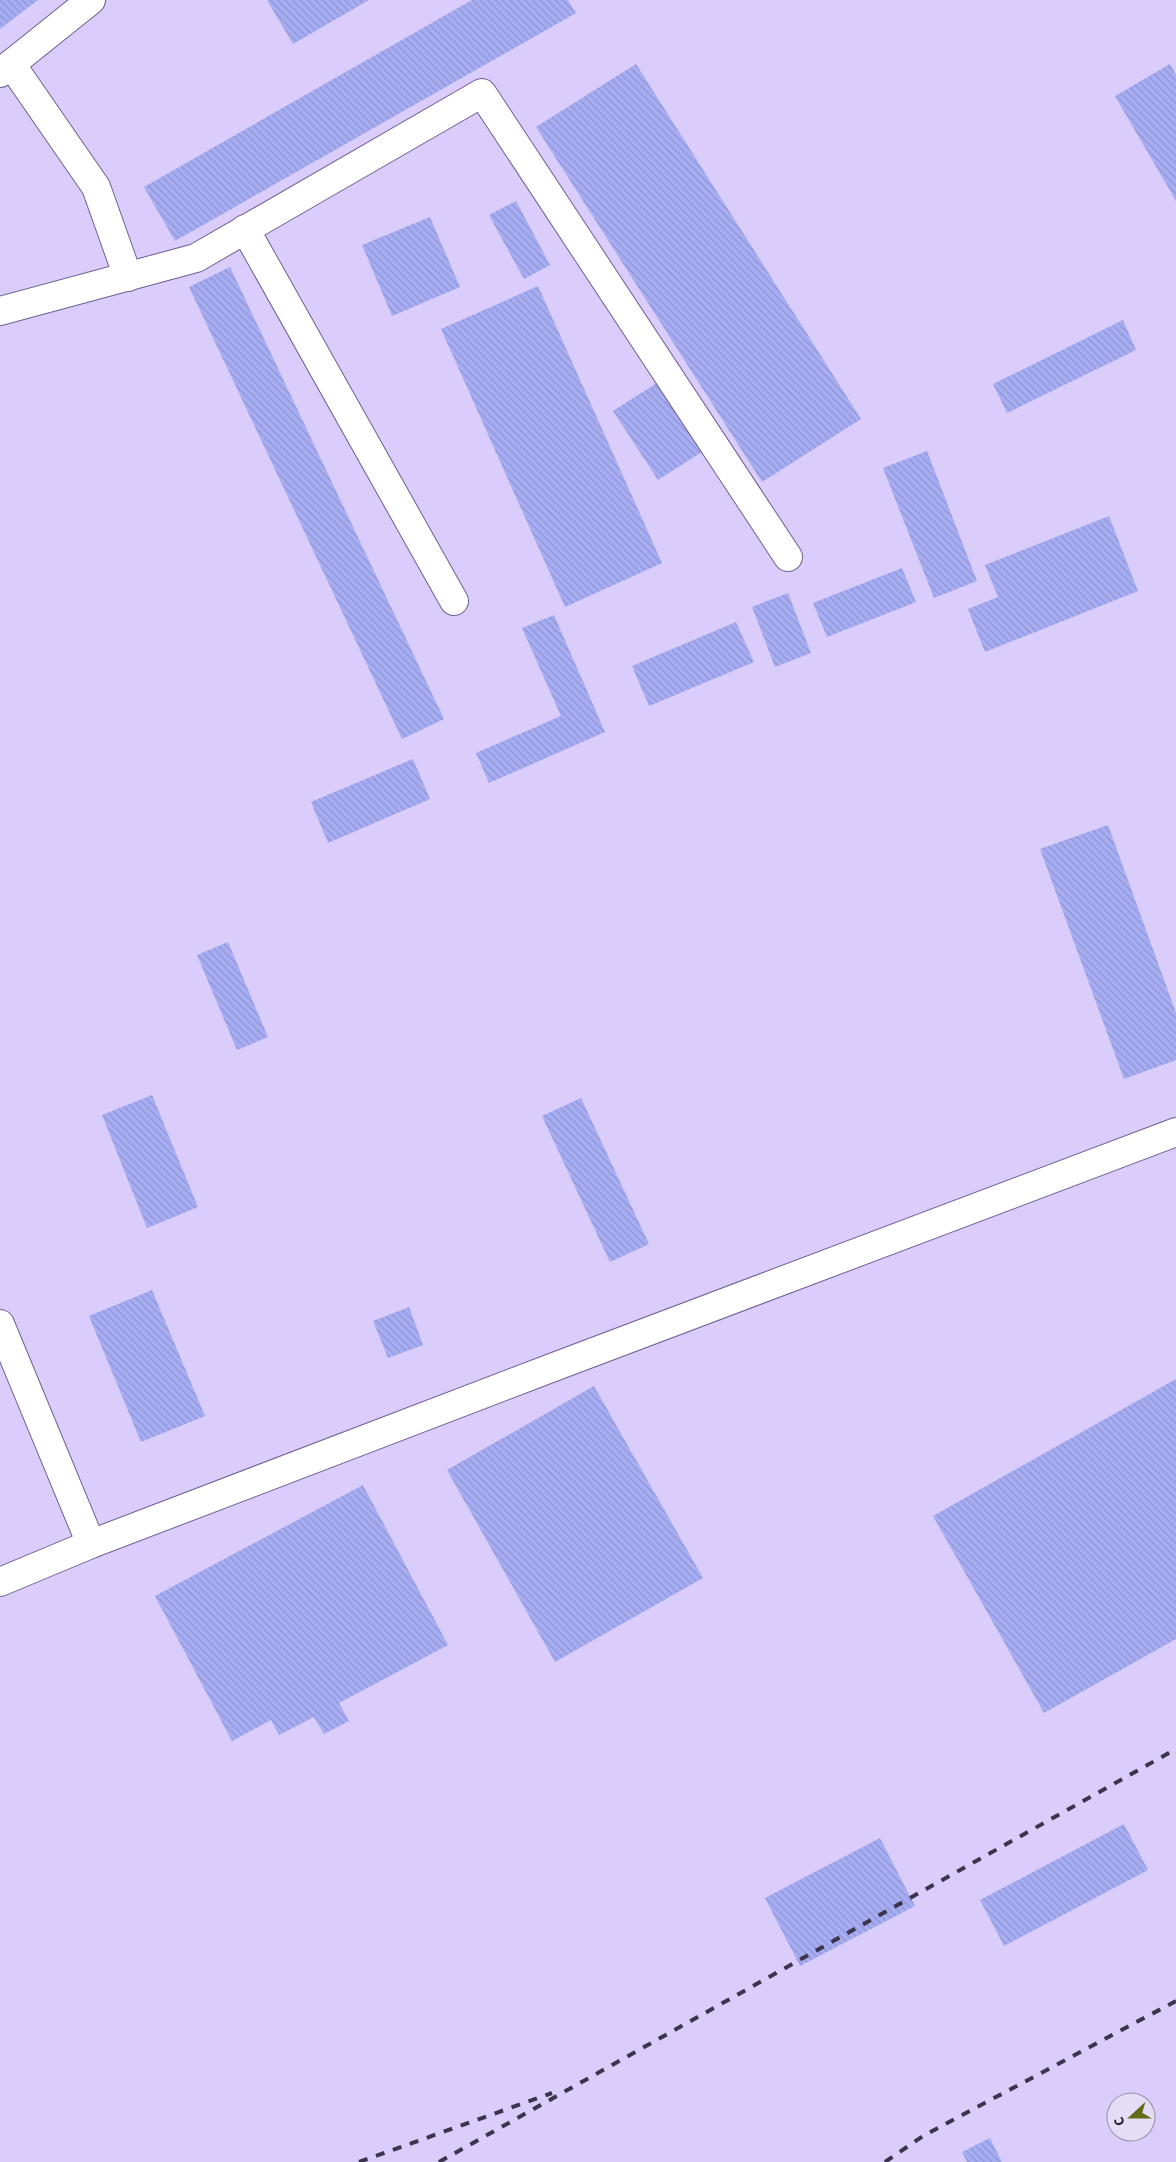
<svg xmlns="http://www.w3.org/2000/svg" width="1176" height="2162" viewBox="0 0 1176 2162" font-family="'Source Sans 3',sans-serif">
  <style>
    .building { fill: url(#building-back-hatch) }
    .lines { fill: none; stroke-linecap: round; stroke-linejoin: round }
    .minor-casing { stroke: #705f93; stroke-width: 30 }
    .minor { stroke: #fff; stroke-width: 28 }
    .rail { stroke: #3c344d; stroke-width: 4; stroke-dasharray: 9 9; stroke-linecap: butt }
  </style>
  <defs>
    <pattern id="building-back-hatch" width="6" height="6" patternUnits="userSpaceOnUse" patternTransform="scale(1.25)"><rect width="6" height="6" fill="#a6adf3"/><path d="M-1 5l2 2M0 0l6 6M5-1l2 2" fill="none" stroke="#8f94d1"/></pattern>
  </defs>
  <rect width="100%" height="100%" fill="#daccfb"/>
  <g class="building">
    <polygon points="0,0 38,0 0,29"/>
    <polygon points="267,0 369,0 293,44"/>
    <polygon points="472,0 568,0 576,13 175,241 144,187"/>
    <polygon points="636,64 861,419 762,482 536,127"/>
    <polygon points="1170,64 1176,75 1176,201 1115,96"/>
    <polygon points="516,201 550,265 524,279 489,215"/>
    <polygon points="430,217 460,287 392,316 362,245"/>
    <polygon points="230,267 444,719 402,739 189,287"/>
    <polygon points="538,286 662,563 565,607 441,329"/>
    <polygon points="1123,320 1136,350 1007,413 993,384"/>
    <polygon points="660,381 705,450 658,480 613,411"/>
    <polygon points="927,451 977,581 934,598 883,468"/>
    <polygon points="1109,516 1138,591 985,652 968,609 998,597 985,565"/>
    <polygon points="902,568 916,602 827,637 813,603"/>
    <polygon points="788,593 811,653 775,667 752,607"/>
    <polygon points="554,615 605,732 489,783 476,753 561,716 522,628"/>
    <polygon points="736,622 754,662 649,706 632,666"/>
    <polygon points="413,759 430,799 328,843 311,802"/>
    <polygon points="1108,825 1176,1013 1176,1060 1124,1079 1040,849"/>
    <polygon points="228,942 268,1037 237,1050 197,955"/>
    <polygon points="152,1095 198,1207 147,1228 102,1115"/>
    <polygon points="581,1098 649,1244 610,1262 542,1116"/>
    <polygon points="152,1290 205,1416 141,1442 89,1316"/>
    <polygon points="409,1307 423,1345 388,1358 373,1321"/>
    <polygon points="1176,1379 1176,1639 1044,1713 933,1516"/>
    <polygon points="594,1386 703,1578 555,1662 447,1470"/>
    <polygon points="363,1485 448,1645 339,1703 349,1721 324,1734 314,1717 279,1735 271,1720 232,1741 155,1596"/>
    <polygon points="1124,1824 1148,1870 1004,1946 980,1900"/>
    <polygon points="880,1838 915,1906 800,1966 765,1898"/>
    <polygon points="990,2138 1002,2162 967,2162 962,2152"/>
  </g>
  <g class="lines">
    <defs>
      <g id="minor">
        <polyline points="11,64 96,187 128,277"/>
        <polyline points="0,73 91,0"/>
        <polyline points="245,229 454,601"/>
        <polyline points="0,311 196,258 482,93 788,557"/>
        <polyline points="0,1324 91,1544"/>
        <polyline points="0,1582 91,1544 546,1370 1176,1132"/>
      </g>
    </defs>
    <use href="#minor" class="minor-casing"/>
    <use href="#minor" class="minor"/>
    <g class="rail">
      <polyline points="359,2162 552,2093"/>
      <polyline points="439,2162 1176,1749"/>
      <polyline points="885,2162 923,2136 1176,2001"/>
    </g>
  </g>
  <g transform="translate(1131 2117) rotate(249)"><circle r="24" fill="#e4ddf5" stroke="#9890a7"/>
  <path d="M0-4L9 19L0 12L-9 19Z" fill="#5f6d17"/>
  <text y="-8" font-size="14" font-weight="bold" text-anchor="middle" fill="#251d33">С</text>
  </g>
</svg>
